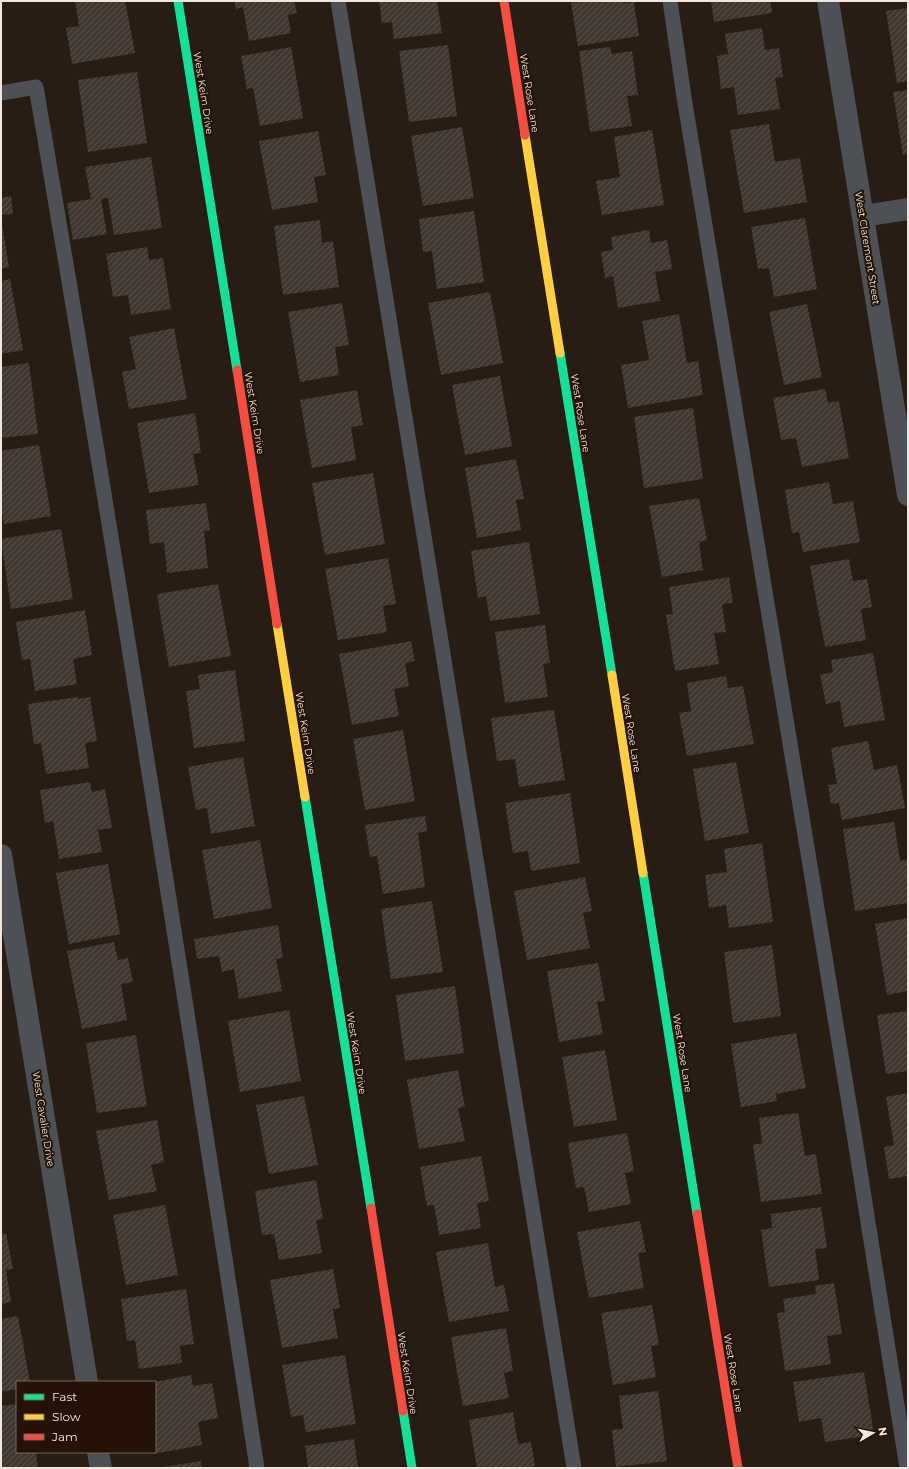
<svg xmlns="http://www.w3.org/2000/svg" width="909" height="1469" viewBox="0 0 909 1469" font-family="Montserrat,sans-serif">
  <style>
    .building { fill: url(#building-hatch) }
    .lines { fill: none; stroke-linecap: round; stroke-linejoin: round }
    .lane { stroke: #4d5055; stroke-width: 15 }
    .street { stroke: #4d5055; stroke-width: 22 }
    .fast { stroke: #16e098; stroke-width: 9 }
    .slow { stroke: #ffcf43; stroke-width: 9 }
    .jam { stroke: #f24e42; stroke-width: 9 }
    .labels { text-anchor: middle; stroke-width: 4; stroke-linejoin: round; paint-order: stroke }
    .street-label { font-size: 10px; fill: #f2e5dc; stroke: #231205 }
  </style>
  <defs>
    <pattern id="building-hatch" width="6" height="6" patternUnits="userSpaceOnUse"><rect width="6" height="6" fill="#403731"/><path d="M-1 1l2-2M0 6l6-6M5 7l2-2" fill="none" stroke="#5c544e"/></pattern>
  </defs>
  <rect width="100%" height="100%" fill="#271d15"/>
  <g class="building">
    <polygon points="75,1 125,1 135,53 72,64 66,28 79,26"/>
    <polygon points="234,1 294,1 297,13 288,15 291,33 249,41 243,7 236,9"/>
    <polygon points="379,1 437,1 442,33 394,39 392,22 382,23"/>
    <polygon points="583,1 624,1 624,3 634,2 639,36 578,46 571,3"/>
    <polygon points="711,1 770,1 772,13 714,22"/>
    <polygon points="908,8 908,81 897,83 886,11"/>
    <polygon points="762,28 765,50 779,48 783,77 775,78 780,109 738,115 734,87 721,89 717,56 728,54 725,34"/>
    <polygon points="448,45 457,116 409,122 399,51"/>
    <polygon points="291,47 303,118 260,126 253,88 247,89 241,56"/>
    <polygon points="610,47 612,54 632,51 638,95 627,96 632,126 590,132 579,51"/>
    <polygon points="137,72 147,143 88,152 78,80"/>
    <polygon points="908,90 908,154 903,155 893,92"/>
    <polygon points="769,124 775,162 800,158 807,202 744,213 730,130"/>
    <polygon points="462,127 474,198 423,206 411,136"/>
    <polygon points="652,130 664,205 602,215 596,181 620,177 614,137"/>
    <polygon points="318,131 326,175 314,177 318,202 272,210 259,141"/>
    <polygon points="151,157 162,228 114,235 108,198 101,199 107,234 73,240 67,203 91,199 85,167"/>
    <polygon points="11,196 13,214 1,215 1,198"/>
    <polygon points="474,211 484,282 437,289 432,251 423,252 419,219"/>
    <polygon points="1,218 9,267 1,269"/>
    <polygon points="805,218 817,289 774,297 769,268 758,269 751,227"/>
    <polygon points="320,220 322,243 333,241 339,287 283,295 274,226"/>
    <polygon points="649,230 651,243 667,240 672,269 655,272 660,301 618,308 613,276 605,278 601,252 613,250 611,237"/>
    <polygon points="147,247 149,260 163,258 171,309 131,315 128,295 113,297 106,254"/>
    <polygon points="10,279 23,350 1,354 1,281"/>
    <polygon points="490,292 503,363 441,375 428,303"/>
    <polygon points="342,303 349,345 335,347 339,375 300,382 288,312"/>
    <polygon points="807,304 822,377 784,385 769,312"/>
    <polygon points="679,314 687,363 698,361 703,395 628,408 621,365 649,360 642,321"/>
    <polygon points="174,328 187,399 129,409 122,372 136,369 129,337"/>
    <polygon points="29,363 38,434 1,438 1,367"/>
    <polygon points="500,376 512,446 465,455 452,385"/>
    <polygon points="825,389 828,403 839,401 849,458 802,467 796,438 781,440 773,398"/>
    <polygon points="357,390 363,425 351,427 356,460 312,468 300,400"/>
    <polygon points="693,408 703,479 644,488 634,417"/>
    <polygon points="195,413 201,453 193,454 199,485 149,493 137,423"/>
    <polygon points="39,445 51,516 4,524 1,509 1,451"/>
    <polygon points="516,459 524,499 516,500 521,530 477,538 465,468"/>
    <polygon points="373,473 385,544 325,555 312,483"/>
    <polygon points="829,482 833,504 853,501 860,542 803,552 799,532 792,533 785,490"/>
    <polygon points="699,498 707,540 699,542 703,570 662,577 649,506"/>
    <polygon points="206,503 210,530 204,531 208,568 167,573 164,542 150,544 146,510"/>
    <polygon points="61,529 73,599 11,609 1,539"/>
    <polygon points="529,542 540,614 490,621 486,596 478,598 471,551"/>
    <polygon points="388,558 396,604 383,606 387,632 338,640 325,569"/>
    <polygon points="849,559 853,581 867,579 872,607 861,609 866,640 825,647 810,566"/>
    <polygon points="729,577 733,603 722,604 726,632 714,633 719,664 675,671 666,615 673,614 669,587"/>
    <polygon points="218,584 231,656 169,667 157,594"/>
    <polygon points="85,610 92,655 73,659 77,684 35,691 30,659 22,660 16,622"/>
    <polygon points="545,625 550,663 543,664 548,697 505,703 495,632"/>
    <polygon points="411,641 415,661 405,663 409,686 394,689 399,716 352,725 339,654"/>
    <polygon points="873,653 885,720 844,727 840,701 826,704 820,675 833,672 831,660"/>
    <polygon points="235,670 245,741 194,748 186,691 200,689 198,675"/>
    <polygon points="726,676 728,688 743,686 754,744 687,756 679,713 691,711 687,683"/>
    <polygon points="78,697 78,699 90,697 97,741 85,743 89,768 46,774 41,743 34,744 28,704"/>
    <polygon points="554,710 565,780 519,787 515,759 497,761 491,718"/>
    <polygon points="403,730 415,801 365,810 353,739"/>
    <polygon points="868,741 874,770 897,765 905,808 842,820 839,803 831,804 828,785 837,784 831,748"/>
    <polygon points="243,757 255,826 211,834 207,808 196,810 188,767"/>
    <polygon points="736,762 749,833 705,841 693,769"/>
    <polygon points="90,782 92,792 105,789 112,828 98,830 102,852 59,859 53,821 45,823 40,790"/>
    <polygon points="570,793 580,863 531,871 528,851 513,853 505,803"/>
    <polygon points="425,816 427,831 418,833 425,887 383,894 377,856 370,857 365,825"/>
    <polygon points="894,822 900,861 908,859 908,903 855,911 843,829"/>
    <polygon points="260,840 272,908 214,919 202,850"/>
    <polygon points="762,843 773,922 729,928 726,905 709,908 705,875 727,872 724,849"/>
    <polygon points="108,864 120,934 69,944 56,873"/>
    <polygon points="585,877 592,911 583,913 590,948 527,960 514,891"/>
    <polygon points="432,901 443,972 391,979 381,909"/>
    <polygon points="908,918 908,991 887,995 875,924"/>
    <polygon points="278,925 283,958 276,959 282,991 239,999 234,969 222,972 219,956 197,959 194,939"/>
    <polygon points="114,942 118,960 128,958 133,982 121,984 127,1020 82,1029 67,951"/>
    <polygon points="772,945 781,1016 733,1023 724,952"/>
    <polygon points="598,963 605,1001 597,1002 603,1034 559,1042 547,971"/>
    <polygon points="455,986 464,1053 405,1061 396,995"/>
    <polygon points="289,1010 301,1081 240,1092 228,1021"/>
    <polygon points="908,1011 908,1071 886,1074 877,1015"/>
    <polygon points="796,1033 806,1088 776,1094 777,1101 741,1107 731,1044"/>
    <polygon points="136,1035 147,1106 97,1113 86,1043"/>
    <polygon points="605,1050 617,1120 574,1127 562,1057"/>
    <polygon points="458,1070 465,1107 458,1108 465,1141 419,1149 407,1080"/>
    <polygon points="908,1093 908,1176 889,1179 884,1147 894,1145 886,1097"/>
    <polygon points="304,1096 318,1165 269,1174 256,1105"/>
    <polygon points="798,1113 805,1156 816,1154 822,1194 761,1202 753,1145 762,1143 759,1118"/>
    <polygon points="157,1120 164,1162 151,1165 157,1191 109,1200 96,1131"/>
    <polygon points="627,1133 634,1171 625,1173 631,1204 589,1212 584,1187 576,1188 568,1143"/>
    <polygon points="481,1156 489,1201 477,1203 481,1228 439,1235 434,1205 427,1206 420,1167"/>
    <polygon points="316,1180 323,1219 316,1220 322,1253 279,1260 274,1234 262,1235 255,1191"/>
    <polygon points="165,1205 178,1275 126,1285 113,1215"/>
    <polygon points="821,1207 827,1248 815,1249 819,1280 769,1287 761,1230 772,1228 771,1214"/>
    <polygon points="640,1221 646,1252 638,1253 644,1288 589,1298 577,1232"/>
    <polygon points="6,1233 13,1269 6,1270 11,1302 1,1304 1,1234"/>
    <polygon points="488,1243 495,1287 504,1285 509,1311 449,1322 436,1252"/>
    <polygon points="333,1269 340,1308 333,1309 338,1338 282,1348 270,1280"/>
    <polygon points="834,1283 842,1334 827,1336 831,1364 785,1371 777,1313 785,1312 783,1299 816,1294 815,1286"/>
    <polygon points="186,1289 194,1344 180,1346 182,1363 139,1369 135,1340 127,1341 121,1299"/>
    <polygon points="652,1305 659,1345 651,1346 656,1377 613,1385 601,1313"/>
    <polygon points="18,1316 30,1382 17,1382 17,1389 1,1392 1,1319"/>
    <polygon points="506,1328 513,1371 504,1373 509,1398 463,1406 451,1337"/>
    <polygon points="345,1355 356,1424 306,1432 303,1415 291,1417 282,1365"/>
    <polygon points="864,1372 874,1435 825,1442 821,1418 799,1422 793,1382"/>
    <polygon points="191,1375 193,1386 212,1383 218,1418 198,1422 202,1445 153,1454 153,1452 155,1452 155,1382"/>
    <polygon points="658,1391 667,1461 616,1467 612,1430 623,1429 619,1396"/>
    <polygon points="17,1404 17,1452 36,1452 38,1468 1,1468 1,1406"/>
    <polygon points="513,1412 518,1444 531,1442 535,1466 524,1468 477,1468 469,1420"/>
    <polygon points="354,1439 358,1468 308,1468 305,1446"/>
    <polygon points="201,1461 202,1468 163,1468 163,1467"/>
  </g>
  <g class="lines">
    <g class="lane">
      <polyline points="338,1 574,1468"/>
      <polyline points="670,1 684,97 855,1140 907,1468"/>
      <path d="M1 93 36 87C115 547 187 1007 257 1468"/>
    </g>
    <g class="street">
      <polyline points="828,1 908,495"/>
      <polyline points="863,216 908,209"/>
      <polyline points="1,855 87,1382"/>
      <polyline points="98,1452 101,1468"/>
    </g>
    <g class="fast">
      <polyline points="178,1 237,370"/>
      <polyline points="560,353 612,675"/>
      <polyline points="305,797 371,1208"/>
      <polyline points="643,873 697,1214"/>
      <polyline points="403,1411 412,1468"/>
    </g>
    <g class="slow">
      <polyline points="525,135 560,353"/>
      <polyline points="277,624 305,797"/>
      <polyline points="612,675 643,873"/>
    </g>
    <g class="jam">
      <polyline points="504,1 525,135"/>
      <polyline points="237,370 277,624"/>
      <polyline points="371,1208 403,1411"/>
      <polyline points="697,1214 738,1468"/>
    </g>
  </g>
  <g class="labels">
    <g class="street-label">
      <text transform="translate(204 93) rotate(81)" y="4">West Keim Drive</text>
      <text transform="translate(530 93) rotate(81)" y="4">West Rose Lane</text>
      <text transform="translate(868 248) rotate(81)" y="4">West Claremont Street</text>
      <text transform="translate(255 413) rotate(81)" y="4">West Keim Drive</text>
      <text transform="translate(581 413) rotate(81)" y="4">West Rose Lane</text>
      <text transform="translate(306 733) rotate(81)" y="4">West Keim Drive</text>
      <text transform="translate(632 733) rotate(81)" y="4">West Rose Lane</text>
      <text transform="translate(357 1053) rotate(81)" y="4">West Keim Drive</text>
      <text transform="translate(683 1053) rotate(81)" y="4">West Rose Lane</text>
      <text transform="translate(44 1119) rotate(81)" y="4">West Cavalier Drive</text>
      <text transform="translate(408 1373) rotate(81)" y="4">West Keim Drive</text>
      <text transform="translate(734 1373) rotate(81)" y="4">West Rose Lane</text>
    </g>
  </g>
  <rect width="909" height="1469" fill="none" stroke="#f2e5dc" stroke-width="4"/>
  <rect x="16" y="1381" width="140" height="72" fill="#231205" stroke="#76665b"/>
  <rect x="24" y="1394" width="20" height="6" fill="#16e098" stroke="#76665b"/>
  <text x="52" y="1401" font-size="12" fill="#f2e5dc">Fast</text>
  <rect x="24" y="1414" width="20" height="6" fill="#ffcf43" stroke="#76665b"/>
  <text x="52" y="1421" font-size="12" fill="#f2e5dc">Slow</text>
  <rect x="24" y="1434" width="20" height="6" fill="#f24e42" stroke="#76665b"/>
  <text x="52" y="1441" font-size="12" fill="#f2e5dc">Jam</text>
  <g transform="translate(873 1433) rotate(81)" stroke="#231205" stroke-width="3" paint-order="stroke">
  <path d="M0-3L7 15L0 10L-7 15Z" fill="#f2e5dc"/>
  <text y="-6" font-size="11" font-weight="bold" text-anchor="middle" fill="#f2e5dc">N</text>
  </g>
</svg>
